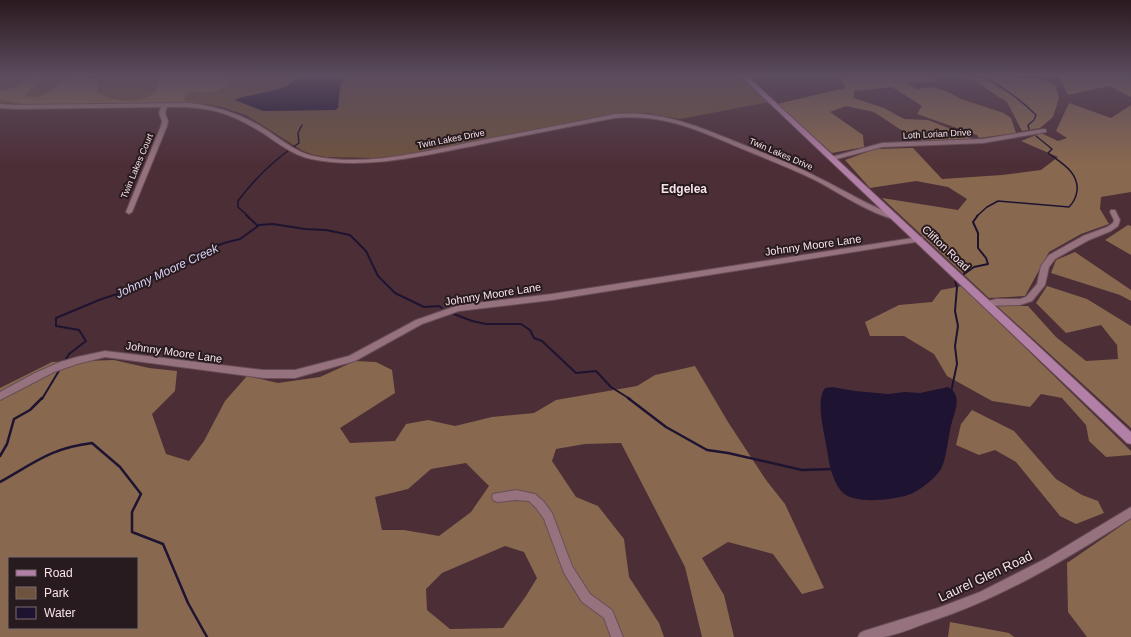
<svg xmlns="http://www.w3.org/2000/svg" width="1131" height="637" viewBox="0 0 1131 637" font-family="Arial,sans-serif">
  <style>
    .green { fill: #6e533e }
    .forest { fill: #88684f; fill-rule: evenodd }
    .water { fill: #1e1431 }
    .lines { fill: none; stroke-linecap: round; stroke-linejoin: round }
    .stream-far2 { stroke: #1e1431; stroke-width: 1.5 }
    .stream-far1 { stroke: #1e1431; stroke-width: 2 }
    .stream { stroke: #1e1431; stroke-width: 2.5 }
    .minor-casing { stroke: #684e57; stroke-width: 2 }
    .major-casing { stroke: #684e57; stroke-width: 2 }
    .minor { fill: #95727d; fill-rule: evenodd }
    .major { fill: #b27fa6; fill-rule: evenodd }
    .labels { text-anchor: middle; stroke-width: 4; stroke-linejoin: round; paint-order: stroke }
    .far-street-label { font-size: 9px; fill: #f7e2e8; stroke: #281b1f }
    .street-label { font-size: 11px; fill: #f7e2e8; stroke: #281b1f }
    .neighbourhood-label { font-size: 12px; font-weight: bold; fill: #f7e2e8; stroke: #281b1f }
    .water-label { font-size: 12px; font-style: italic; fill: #dcd2f6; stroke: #281b1f }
    .near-street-label { font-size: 13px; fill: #f7e2e8; stroke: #281b1f }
  </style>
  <rect width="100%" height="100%" fill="#4c2e37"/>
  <polygon class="green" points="0,75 739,75 769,102 680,119 647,113 612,114 398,156 374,158 326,157 314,155 303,151 246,115 222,107 206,104 27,105 0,103"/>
  <g class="forest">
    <path d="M28 75H46L40 82 26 93V97C47 99 49 90 64 80 67 78 69 75 72 75 76 73 83 75 88 75L98 84 97 92C112 104 158 106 159 81L146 75H220L232 77C221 95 209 93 190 91L183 98 187 102 30 105 0 100V91C11 89 24 86 28 75Z"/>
    <polygon points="840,75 881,75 888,77 890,75 933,75 936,82 906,83 917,89 933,87 948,92 961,99 1004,113 1011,118 1016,133 979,138 977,135 917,114 922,106 892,87 854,91 854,98 884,108 904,119 928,120 969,136 972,139 923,141 898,128 874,112 846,106 830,112 863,135 864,147 832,153 777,104 845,88"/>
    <polygon points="937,75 1018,75 1022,78 1040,79 1055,85 1059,98 1053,117 1040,128 1022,131 1007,102 973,80"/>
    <polygon points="1058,75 1131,75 1131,97 1109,86 1068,95"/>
    <polygon points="1069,103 1111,118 1131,105 1131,192 1101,197 1100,209 1109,224 1081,234 1049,252 1025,296 989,298 882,198 958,210 967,199 948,187 916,181 870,188 845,160 875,149 913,148 942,179 1002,175 1041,170 1058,157 1021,141 1041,133 1058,141 1067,138 1056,131"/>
    <polygon points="1128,225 1131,226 1131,255 1105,240"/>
    <polygon points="1075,252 1131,290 1131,301 1120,295 1051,273 1056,260"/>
    <polygon points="962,286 1131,451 1131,455 1106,457 1089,441 1086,425 1062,398 1041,394 1030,407 992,401 947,376 934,354 904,336 870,336 865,322 899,305 932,302 941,290"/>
    <polygon points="1047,286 1087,299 1131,326 1131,428 997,306 1028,306 1056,337 1086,361 1118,359 1117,345 1101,325 1066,333 1036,303"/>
    <path d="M114 360 149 368 177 371 175 391 152 414 166 454 189 461 204 441 225 401 247 376 278 383 320 377 355 361 376 362 392 370 395 393 340 428 350 443 395 441 406 424 428 420 455 426 492 417 534 413 556 400 637 386 655 375 695 366 728 422 766 480 785 504 824 588 802 594 773 554 728 542 702 558 724 595 734 637H702L685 567 621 443 585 444 556 449 552 461 576 497 598 506 624 539 629 577 659 623 664 637H0V388L52 362ZM466 463 489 486 471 512 439 536 404 530H382L375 497 408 489 431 469ZM505 546 524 552 537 578 526 596 503 628 450 629 427 610 426 589 442 573ZM9 558H137V628H9Z"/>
    <polygon points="972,410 1014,431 1056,479 1082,495 1098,501 1104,513 1076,524 1060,516 1016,462 995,450 979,455 956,445 961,424"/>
    <polygon points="1131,519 1131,637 1087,637 1068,612 1067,563"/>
    <polygon points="950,622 1009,633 1014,637 948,637"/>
  </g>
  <g class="water">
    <polygon points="302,75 347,75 340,87 338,108 335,110 263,111 235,100 239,98 275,90 287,86"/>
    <path d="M832 387 855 391 888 394 905 392 920 393 948 387C962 395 956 409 952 422 948 435 947 458 941 469 935 479 919 491 908 495 892 500 852 505 841 491 832 480 829 463 827 450 825 435 815 401 825 388Z"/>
  </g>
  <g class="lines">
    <g class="stream-far2">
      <path d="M980 75C1002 87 1018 97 1036 115L1034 120 1028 125 1029 129"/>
      <path d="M248 216 238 207V201C255 178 275 159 299 143L298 133 302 125"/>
      <path d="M977 216 987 207 998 201 1069 207C1074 202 1076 198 1077 191 1079 172 1061 163 1048 153L1052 149 1036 136"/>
    </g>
    <g class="stream-far1">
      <polyline points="259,225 273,224 305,229 326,230 350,235 366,251 378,276 395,293 424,307 439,306 442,308"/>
      <polyline points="964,274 974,267 988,264 986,258 978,248 978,233 973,222 978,215"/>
      <polyline points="454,314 472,321 486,324 521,324 530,330 534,338 542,341 576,373 596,371 611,387 630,399"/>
      <polyline points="66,359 69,354 86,341 79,330 56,326 56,318 99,300 135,288 160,274 186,265 207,250 224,243 240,239 258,226 246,215"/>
      <polyline points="951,392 957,364 955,346 958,326 955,311 957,287 955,281"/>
      <polyline points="42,399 60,369"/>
    </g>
    <g class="stream">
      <polyline points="628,398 666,427 707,450 728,453 802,470 833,469"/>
      <polyline points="0,456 7,444 14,419 30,410 42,398"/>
      <path d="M0 482C34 463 51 448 92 443L120 467 141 494 132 512V532L163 544 188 603 207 637"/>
    </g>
    <defs>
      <g id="minor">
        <path d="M189 103C217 106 241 114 265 129 281 139 295 152 313 156 365 167 421 152 472 142 520 133 567 124 615 114 665 110 704 129 749 147 773 157 797 166 819 178 846 191 870 207 898 216L899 218 896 220C867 212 843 195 817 181 795 170 772 161 750 152 704 133 666 113 615 118 568 127 520 136 473 146 420 156 365 170 311 159 292 155 277 142 261 132 228 111 206 106 167 107L165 113 168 121 167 126 132 212 129 214 126 212 161 126 162 121 159 113 161 107 17 109 0 108V104L17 105Z"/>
        <polygon points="1044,129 1046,130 1046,132 983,143 882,147 833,160 830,158 831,157 882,143 983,139"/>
        <polygon points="1111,210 1115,210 1120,220 1118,226 1111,231 1089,240 1055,259 1049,267 1045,285 1032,301 1020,305 984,306 983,304 984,302 996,299 1020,299 1026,297 1037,284 1041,266 1049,255 1083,236 1107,227 1113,223 1114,220 1110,212"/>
        <polygon points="919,237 922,237 923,239 922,241 552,300 459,311 422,324 355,361 295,378 263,378 105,357 77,364 54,372 0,400 0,392 35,373 60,362 77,357 105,351 263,370 295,370 349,356 416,320 459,305 552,294"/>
        <polygon points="516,490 535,494 544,502 552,513 572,566 590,594 612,610 623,637 611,637 604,618 582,602 564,573 544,519 536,508 529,501 516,500 497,502 493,500 492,497 493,494"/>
        <path d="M1131 507V518C1068 558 1004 597 932 621 918 626 897 635 883 637 875 637 866 637 858 637L860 633 864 631 938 608 980 592 1045 559Z"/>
      </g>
      <polygon id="major" points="740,75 746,75 1131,432 1131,444 1127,443"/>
    </defs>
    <use href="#minor" class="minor-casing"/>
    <use href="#major" class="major-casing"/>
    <use href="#minor" class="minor"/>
    <use href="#major" class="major"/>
  </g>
  <linearGradient id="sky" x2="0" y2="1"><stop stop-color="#2a191e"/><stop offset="0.46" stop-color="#5b4c5e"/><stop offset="1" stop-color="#5b4c5e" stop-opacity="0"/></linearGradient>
  <rect width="1131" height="164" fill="url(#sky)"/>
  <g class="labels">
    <g class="far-street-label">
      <text transform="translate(937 134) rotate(-3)" y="3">Loth Lorian Drive</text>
      <text transform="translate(451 139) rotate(-11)" y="3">Twin Lakes Drive</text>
      <text transform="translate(781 154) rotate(23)" y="3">Twin Lakes Drive</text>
      <text transform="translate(137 166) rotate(-67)" y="3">Twin Lakes Court</text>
    </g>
    <g class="street-label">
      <text transform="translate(813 245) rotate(-8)" y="4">Johnny Moore Lane</text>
      <text transform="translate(946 248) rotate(43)" y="4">Clifton Road</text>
      <text transform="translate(493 294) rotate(-9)" y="4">Johnny Moore Lane</text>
      <text transform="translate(174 352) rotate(8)" y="4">Johnny Moore Lane</text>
    </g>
    <g class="neighbourhood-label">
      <text x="684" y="193">Edgelea</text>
    </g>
    <g class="water-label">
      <text transform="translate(167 271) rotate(-25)" y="4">Johnny Moore Creek</text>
    </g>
    <g class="near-street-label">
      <text transform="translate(985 576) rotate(-25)" y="5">Laurel Glen Road</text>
    </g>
  </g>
  <rect x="8" y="557" width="130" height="72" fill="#281b1f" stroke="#7b6b6f"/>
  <rect x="16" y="570" width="20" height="6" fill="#b27fa6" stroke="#7b6b6f"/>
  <text x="44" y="577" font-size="12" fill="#f7e2e8">Road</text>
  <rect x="16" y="587" width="20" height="12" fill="#6e533e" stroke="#7b6b6f"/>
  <text x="44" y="597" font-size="12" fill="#f7e2e8">Park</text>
  <rect x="16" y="607" width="20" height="12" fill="#1e1431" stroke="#7b6b6f"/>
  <text x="44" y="617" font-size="12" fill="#f7e2e8">Water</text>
</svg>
